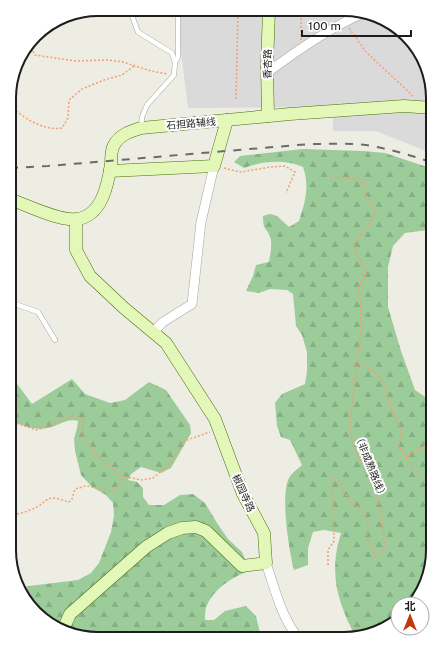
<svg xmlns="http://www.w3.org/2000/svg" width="442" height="648" viewBox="0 0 442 648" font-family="'Public Sans','Noto Sans SC',sans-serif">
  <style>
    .residential { fill: #dbdada }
    .forest { fill: url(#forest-firs) }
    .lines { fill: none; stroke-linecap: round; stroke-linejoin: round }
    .lane-casing { stroke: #a4a4a4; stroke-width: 5.5 }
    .street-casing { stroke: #a4a4a4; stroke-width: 10 }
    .secondary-casing { stroke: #4a6f09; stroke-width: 13 }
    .path { stroke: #f49f6f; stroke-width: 1.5; stroke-dasharray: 2 2; stroke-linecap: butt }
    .lane { stroke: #fff; stroke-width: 4.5 }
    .street { stroke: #fff; stroke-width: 9 }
    .secondary { stroke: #e3f7b9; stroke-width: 12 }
    .rail { stroke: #6b6b6b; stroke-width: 2; stroke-dasharray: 8 8; stroke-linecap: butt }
    .labels { text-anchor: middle; stroke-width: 4; stroke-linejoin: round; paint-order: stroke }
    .street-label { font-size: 10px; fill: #1d1d1d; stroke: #fff }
    .rim { fill: none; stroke: #1d1d1d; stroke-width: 2 }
  </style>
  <defs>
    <pattern id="forest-firs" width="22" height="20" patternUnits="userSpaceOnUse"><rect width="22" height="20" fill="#9bcc9a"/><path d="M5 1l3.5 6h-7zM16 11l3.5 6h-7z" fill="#85af84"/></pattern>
  </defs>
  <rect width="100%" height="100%" fill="#eeede3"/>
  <polygon class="residential" points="356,10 398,27 424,59 433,98 433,154 376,131 333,131 333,107 188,108 176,12"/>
  <g class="forest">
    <path d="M303 149 363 151 385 153 433 169V232L428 230 405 233 393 246 388 267V307L401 351 415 390 428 399 433 400V556L418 600 413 604H398V617L383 630 355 636C342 609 332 587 336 555 337 547 339 540 341 533L324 530 313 532 308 548V565L294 570C289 550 280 495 289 478 291 473 298 469 302 465L290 440 281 437 277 426 275 403 282 394 305 384 307 371V352L302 335 296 326 293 294 287 290 270 289 259 293 246 291 253 276 256 265 269 262C270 254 273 244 270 237 266 226 263 231 263 216L270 214 277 216 289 227 299 221C305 202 310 187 303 167 284 159 263 161 244 168L234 162 240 156Z"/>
    <path d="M9 373 32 404 72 379 85 394 110 403 125 400 149 382 166 390 190 425 191 433 171 468 161 473 141 467 131 474 128 480 137 482 143 488V497L149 505H164L180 495 193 494 205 503 217 523 228 539 242 552 246 561V572C229 579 213 590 206 607 205 611 205 616 205 620H214L225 611 246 606 256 616 261 637 262 639 87 638 48 624 18 589 29 586 78 580 91 573 99 563 111 532 114 515 113 503 106 495 92 487 81 475 75 451 74 439 77 428 78 421C66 418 59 426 48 428 35 431 20 425 9 419Z"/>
  </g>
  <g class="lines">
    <defs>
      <g id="lane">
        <polyline points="131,13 138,32 172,53 175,62 174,75 147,105 142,117 141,128"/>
        <polyline points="175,62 178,57 178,12"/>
        <polyline points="9,302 38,312 55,340"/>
      </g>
      <g id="street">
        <path d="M267 73C296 51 330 28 363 13"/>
        <polyline points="153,332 163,322 192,304 201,222 214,166"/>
        <path d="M266 563C275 589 281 617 299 639"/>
      </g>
      <g id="secondary">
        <polyline points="268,116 267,65 269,11"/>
        <polyline points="110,171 214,166 227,120"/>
        <path d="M10 199C26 205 61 222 77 219 102 216 108 184 111 164 111 158 111 150 114 145 119 135 131 131 141 128L290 114 404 106 433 108"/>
        <polyline points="63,630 70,614 146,547 168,533 182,528 196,527 206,531 242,566 266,563 264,533 243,494 215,419 166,343 124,308 90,276 76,250 76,220"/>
      </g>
    </defs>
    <use href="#lane" class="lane-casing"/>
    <use href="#street" class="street-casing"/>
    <use href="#secondary" class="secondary-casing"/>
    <g class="path">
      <polyline points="337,10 340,15"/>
      <polyline points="349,28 366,52 412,95 412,97"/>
      <polyline points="301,40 301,11"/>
      <polyline points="29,44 35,55 75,61 108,60 123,62 151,71 168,74"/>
      <polyline points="236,99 238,11"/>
      <path d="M10 106C24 118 43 131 62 128L68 118 69 100 82 89 104 80 122 75 134 66"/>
      <polyline points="224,168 240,172 271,167 285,166 295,172 286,193"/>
      <polyline points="357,361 379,375 385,387 389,405 401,428 399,446 416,473 425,480 433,484"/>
      <polyline points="9,421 37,430 73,415 83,419 83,436 95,454 121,476 142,480 153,478 168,466 184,441 210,432"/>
      <polyline points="406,457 433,441"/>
      <path d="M9 514C18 515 29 511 37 507 43 504 46 498 53 498 58 498 64 501 69 502L72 499 75 489 86 486 115 491 124 476"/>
      <path d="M328 565V550L334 541 333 499 331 489 332 481 337 477 344 493 353 504 365 513 368 521 367 537 376 556 384 549C384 526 381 505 373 485 362 461 350 448 350 421L360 335 361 303 358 288 366 273C362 262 356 254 353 244L372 220 375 211 364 191V183L357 179 329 177"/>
      <polyline points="427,566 429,567"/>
    </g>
    <use href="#lane" class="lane"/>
    <use href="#street" class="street"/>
    <use href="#secondary" class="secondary"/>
    <path class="rail" d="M10 168 48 166 310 144C329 144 348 143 366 145 389 149 411 155 433 163"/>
  </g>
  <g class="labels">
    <g class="street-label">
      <text transform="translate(267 64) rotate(-89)" y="4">香杏路</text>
      <text transform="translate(191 123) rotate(-5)" y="4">石担路辅线</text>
      <text transform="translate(371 466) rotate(68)" y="4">（非成熟路线）</text>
      <text transform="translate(244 493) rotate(66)" y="4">椒园寺路</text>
    </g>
  </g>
  <path d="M0 0H442V648H0ZM98 16H344A82 82 0 0 1 426 98V550A82 82 0 0 1 344 632H98A82 82 0 0 1 16 550V98A82 82 0 0 1 98 16Z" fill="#fff" fill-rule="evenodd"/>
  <path class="rim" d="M98 16H344A82 82 0 0 1 426 98V550A82 82 0 0 1 344 632H98A82 82 0 0 1 16 550V98A82 82 0 0 1 98 16Z"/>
  <g transform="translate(410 616)"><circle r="19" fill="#ffffff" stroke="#a5a5a5"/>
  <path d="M0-3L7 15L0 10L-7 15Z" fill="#c23908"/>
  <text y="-6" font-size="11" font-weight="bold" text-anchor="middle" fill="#1d1d1d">北</text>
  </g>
  <path d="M302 30v6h109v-6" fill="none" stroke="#1d1d1d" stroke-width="2"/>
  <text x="308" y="30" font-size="12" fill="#1d1d1d" stroke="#ffffff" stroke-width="3" paint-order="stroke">100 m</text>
</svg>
